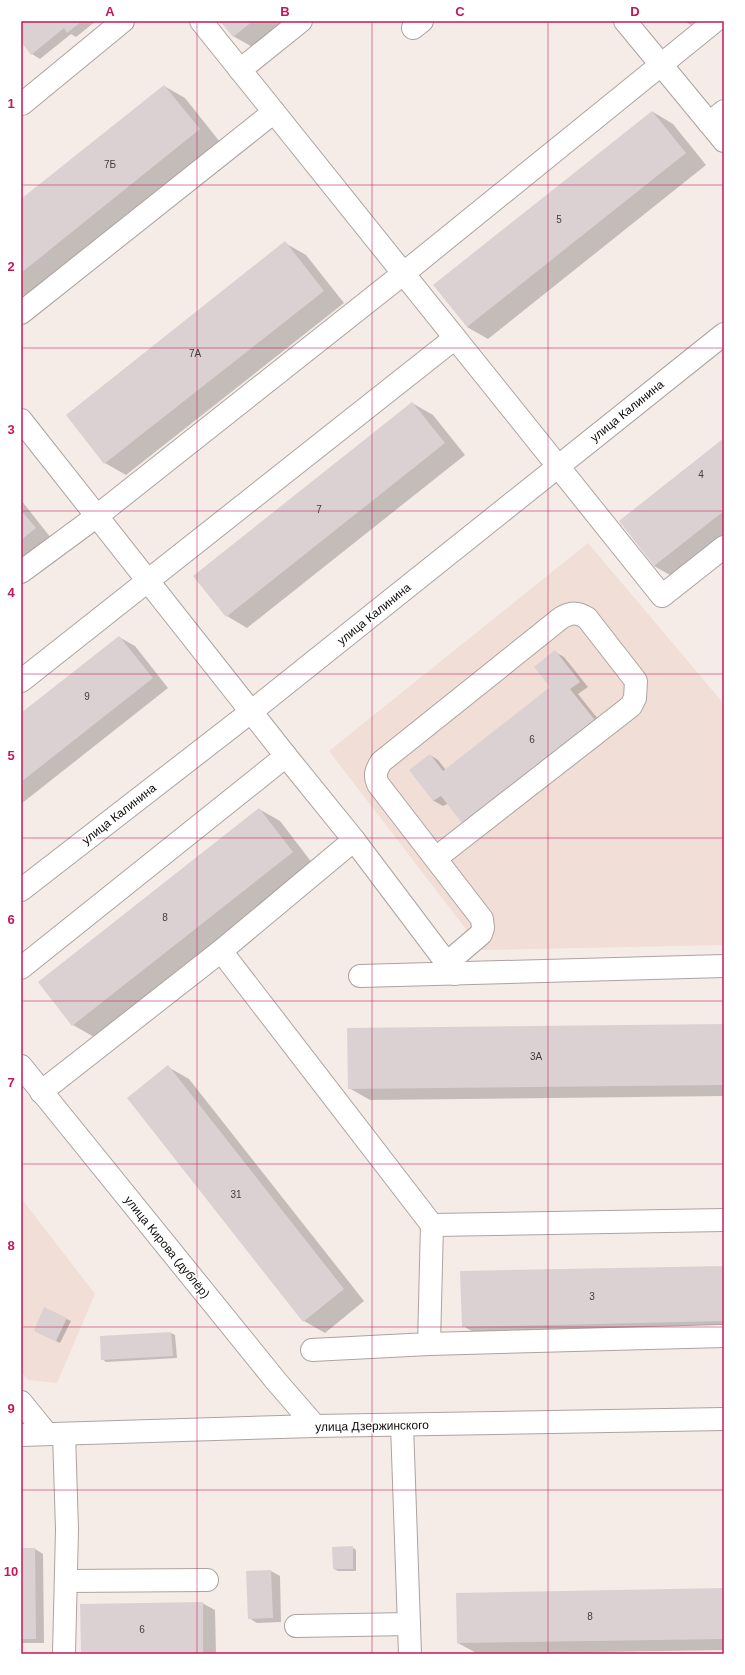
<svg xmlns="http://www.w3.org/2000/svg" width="745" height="1675" viewBox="0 0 745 1675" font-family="Arial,sans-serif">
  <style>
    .built { fill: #f0ded7 }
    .shadow { fill: #0003 }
    .building { fill: #dbd1d2 }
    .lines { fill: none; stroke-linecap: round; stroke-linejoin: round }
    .minor-casing { stroke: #aca3a0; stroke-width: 24 }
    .major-casing { stroke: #aca3a0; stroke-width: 24 }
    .minor { stroke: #fff; stroke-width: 22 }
    .major { stroke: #fff; stroke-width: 22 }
    .grid { fill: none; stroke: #c2185b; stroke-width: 1; stroke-opacity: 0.55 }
    .labels { text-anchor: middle; stroke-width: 3; stroke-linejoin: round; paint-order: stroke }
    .number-label { font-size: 10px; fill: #413d3c }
    .street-label { font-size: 12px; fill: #0e0c0a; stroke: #fff }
    .neatline { fill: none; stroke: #c2185b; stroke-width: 1.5 }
    .grid-label { font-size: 13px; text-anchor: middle; font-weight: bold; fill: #c2185b }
  </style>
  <rect width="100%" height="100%" fill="#f5ece8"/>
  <g class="built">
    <polygon points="588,543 724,704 724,945 482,950 329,751"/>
    <polygon points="21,1198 95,1294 57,1383 28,1380 21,1371"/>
  </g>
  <g class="shadow">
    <polygon points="21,21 96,21 76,37 71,34 40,59 32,54 21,41"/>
    <polygon points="221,21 289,21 254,48 233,36"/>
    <polygon points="684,21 695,21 691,25"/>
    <polygon points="164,86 185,98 220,142 21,301 21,201"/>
    <polygon points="653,112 673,124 706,165 488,339 467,327"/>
    <polygon points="285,243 306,255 344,303 126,475 105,463 67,415"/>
    <polygon points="412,403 433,415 465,455 247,628 227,616"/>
    <polygon points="724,439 724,539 675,578 654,566"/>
    <polygon points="21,500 51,538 21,562"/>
    <polygon points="119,637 135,646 168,688 21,804 21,715"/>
    <polygon points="555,652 564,657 588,687 578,694 606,729 443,806 434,801 410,770 430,755 438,760 446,770 551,688"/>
    <polygon points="259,809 280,821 313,864 94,1037 73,1025"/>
    <polygon points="724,1025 724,1096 370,1100 349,1088"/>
    <polygon points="168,1067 189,1079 364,1301 325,1333 304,1321"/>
    <polygon points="724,1267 724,1333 484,1338 463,1326"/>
    <polygon points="45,1309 71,1321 60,1343 39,1333"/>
    <polygon points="171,1333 175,1335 177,1358 106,1362 102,1359"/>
    <polygon points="352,1547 356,1550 356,1571 338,1571 334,1569"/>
    <polygon points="21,1549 35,1549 43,1554 44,1643 21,1643"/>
    <polygon points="271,1571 280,1576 281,1622 257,1623 249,1618"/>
    <polygon points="724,1589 724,1650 478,1654 458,1643"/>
    <polygon points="202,1603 215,1610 216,1654 82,1654"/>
  </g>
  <g class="building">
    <polygon points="21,21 82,21 67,33 64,28 31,55 21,42"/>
    <polygon points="220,21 253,21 233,37"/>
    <polygon points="164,85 200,129 21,273 21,199"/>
    <polygon points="652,111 686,153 467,327 433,285"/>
    <polygon points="285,241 324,291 104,464 66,415"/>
    <polygon points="412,402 445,443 226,617 193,576"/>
    <polygon points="724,438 724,511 654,566 619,521"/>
    <polygon points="21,510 36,528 21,540"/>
    <polygon points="119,636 153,678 21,782 21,713"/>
    <polygon points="555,650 580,682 570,689 598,724 465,827 441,796 433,801 409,770 430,754 443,771 550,687 534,667"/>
    <polygon points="259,808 293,852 72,1026 38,982"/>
    <polygon points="724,1024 724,1085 348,1089 347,1028"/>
    <polygon points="168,1065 344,1289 303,1322 127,1098"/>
    <polygon points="724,1266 724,1321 462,1327 460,1271"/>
    <polygon points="44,1307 67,1318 56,1341 34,1331"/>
    <polygon points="171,1332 173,1356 101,1360 100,1336"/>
    <polygon points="353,1546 353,1569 333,1569 332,1547"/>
    <polygon points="21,1548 35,1548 36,1639 21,1639"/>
    <polygon points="271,1570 273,1618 248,1619 246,1571"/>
    <polygon points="724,1588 724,1639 457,1643 456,1593"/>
    <polygon points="203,1602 203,1654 81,1654 80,1604"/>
  </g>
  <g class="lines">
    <defs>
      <g id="minor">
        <polyline points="201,21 662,596 724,547"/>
        <polyline points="625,21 724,141"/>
        <polyline points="413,28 422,21"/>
        <polyline points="240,70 301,21"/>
        <polyline points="22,104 123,21"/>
        <polyline points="709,123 724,111"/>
        <polyline points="21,313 274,112"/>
        <polyline points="21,420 286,756 354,840 455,974"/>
        <polyline points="21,572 97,516 404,273 715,21"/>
        <polyline points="21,681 455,338"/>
        <path d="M436 858 631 706 635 698 636 681 587 618C577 612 571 612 561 618L381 762C376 771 374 775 378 784L482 919 483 928 481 934 447 963"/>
        <polyline points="21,890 252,711 724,334"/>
        <polyline points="221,951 432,1225 724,1220"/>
        <polyline points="21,968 286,756"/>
        <polyline points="360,976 724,966"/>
        <polyline points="21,1066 276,1381 315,1426"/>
        <polyline points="41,1092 221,951 354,840"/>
        <polyline points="429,1344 724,1336"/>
        <polyline points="312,1350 429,1344 432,1225"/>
        <polyline points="21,1402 47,1434"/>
        <polyline points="402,1425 410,1654"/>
        <polyline points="64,1434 67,1529 64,1654"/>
        <polyline points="66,1581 207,1580"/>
        <polyline points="296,1626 409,1624"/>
      </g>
      <polyline id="major" points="21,1435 315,1426 724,1419"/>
    </defs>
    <use href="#minor" class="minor-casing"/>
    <use href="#major" class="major-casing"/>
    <use href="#minor" class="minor"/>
    <use href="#major" class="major"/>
  </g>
  <path class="grid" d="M197 21V1654M372 21V1654M548 21V1654M21 185H724M21 348H724M21 511H724M21 674H724M21 838H724M21 1001H724M21 1164H724M21 1327H724M21 1490H724"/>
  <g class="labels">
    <g class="number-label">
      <text x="110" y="168">7Б</text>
      <text x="559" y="223">5</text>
      <text x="195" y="357">7А</text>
      <text x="701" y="478">4</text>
      <text x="319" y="513">7</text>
      <text x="87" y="700">9</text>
      <text x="532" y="743">6</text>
      <text x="165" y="921">8</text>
      <text x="536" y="1060">3А</text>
      <text x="236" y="1198">31</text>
      <text x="592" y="1300">3</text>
      <text x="590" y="1620">8</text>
      <text x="142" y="1633">6</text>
    </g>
    <g class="street-label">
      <text transform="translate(627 411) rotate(-39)" y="4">улица Калинина</text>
      <text transform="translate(374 614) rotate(-39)" y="4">улица Калинина</text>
      <text transform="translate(119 814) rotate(-38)" y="4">улица Калинина</text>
      <text transform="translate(167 1247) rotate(51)" y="4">улица Кирова (дублёр)</text>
      <text transform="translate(372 1426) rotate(-1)" y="4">улица Дзержинского</text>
    </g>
  </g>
  <rect width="745" height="1675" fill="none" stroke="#ffffff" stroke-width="44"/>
  <rect x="22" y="22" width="701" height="1631" class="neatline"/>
  <g class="grid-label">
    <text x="110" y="16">A</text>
    <text x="285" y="16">B</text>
    <text x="460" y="16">C</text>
    <text x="635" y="16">D</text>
    <text x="11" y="108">1</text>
    <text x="11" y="271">2</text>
    <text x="11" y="434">3</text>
    <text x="11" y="597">4</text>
    <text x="11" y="760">5</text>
    <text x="11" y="924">6</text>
    <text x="11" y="1087">7</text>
    <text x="11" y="1250">8</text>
    <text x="11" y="1413">9</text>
    <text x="11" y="1576">10</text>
  </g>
</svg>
